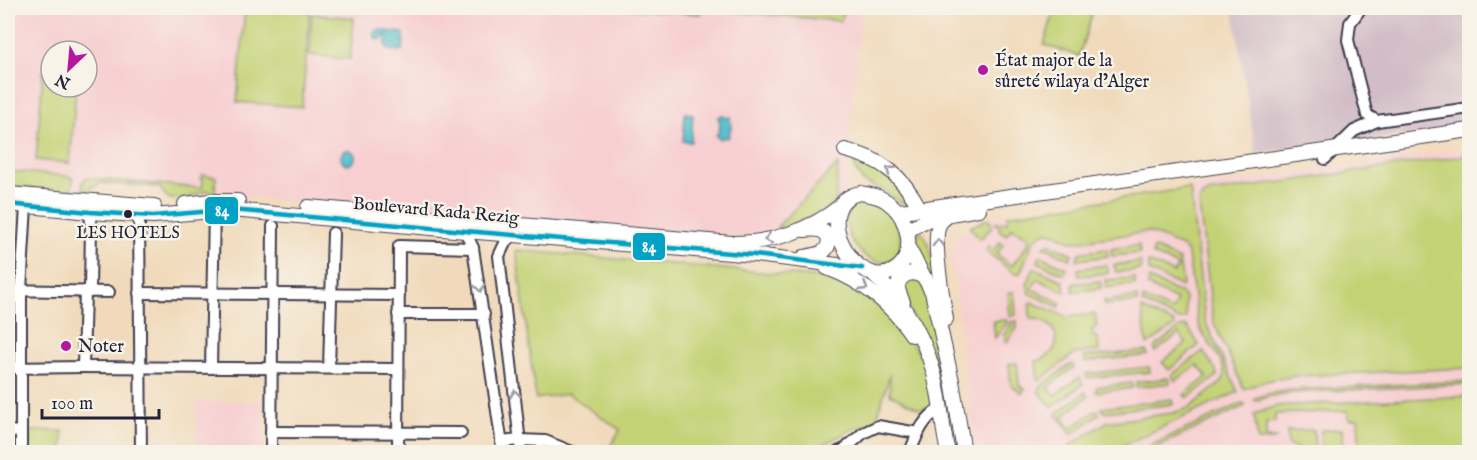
<svg xmlns="http://www.w3.org/2000/svg" width="1477" height="460" viewBox="0 0 1477 460" font-family="'IM FELL English',serif">
  <style>
    .built { fill: #f7cfd1; fill-rule: evenodd }
    .industrial { fill: #d2bdc6 }
    .green { fill: #c3d274; stroke: #727a58; stroke-width: 1.5 }
    .water { fill: #53bfce; stroke: #3a7084; stroke-width: 1.5 }
    .lines { fill: none; stroke-linecap: round; stroke-linejoin: round }
    .minor-casing { stroke: #413e4e; stroke-width: 14 }
    .major-casing { stroke: #413e4e; stroke-width: 16 }
    .minor { stroke: #fff; stroke-width: 10 }
    .major { stroke: #fff; stroke-width: 14 }
    .bus-1-casing { stroke: #f7f3e8; stroke-width: 9 }
    .bus-1 { stroke: #02a2c7; stroke-width: 4.5 }
    .oneway { stroke: #9c9ca7 }
    .poi-dot { fill: #b5179e; stroke: #f7f3e8; stroke-width: 2 }
    .bus-dot { fill: #22223b; stroke: #f7f3e8; stroke-width: 2 }
    .labels { text-anchor: middle; stroke-width: 5; stroke-linejoin: round; paint-order: stroke }
    .bus-label { font-size: 16px; fill: #22223b; stroke: #f7f3e8 }
    .poi-label { font-size: 18px; fill: #22223b; stroke: #f7f3e8; text-anchor: start }
    .street-label { font-size: 18px; fill: #22223b; stroke: #f7f3e8 }
    .line-badge { stroke: #f7f3e8; stroke-width: 2 }
    .badge-label { font-size: 16px; text-anchor: middle; font-weight: bold; fill: #fff }
  </style>
  <rect width="100%" height="100%" fill="#f7f3e8"/>
  <filter id="ink" filterUnits="userSpaceOnUse"><feTurbulence type="fractalNoise" baseFrequency=".0167" numOctaves="2"/><feDisplacementMap in="SourceGraphic" scale="12" xChannelSelector="R" yChannelSelector="G"/><feConvolveMatrix kernelMatrix="1 2 1 2 8 2 1 2 1" color-interpolation-filters="sRGB"/></filter>
  <filter id="wash" filterUnits="userSpaceOnUse"><feTurbulence type="fractalNoise" baseFrequency=".008" numOctaves="4" result="noise"/><feDisplacementMap in="SourceGraphic" scale="24" xChannelSelector="R" yChannelSelector="G"/><feGaussianBlur stdDeviation="1.35" result="paint"/><feColorMatrix in="noise" values="0 0 0 0 0 0 0 0 0 0 0 0 0 0 0 0 0 1.4 0 .05"/><feComposite in="paint" operator="in"/></filter>
  <g filter="url(#wash)">
    <rect width="100%" height="100%" fill="#f1dabb"/>
    <g class="built">
      <path d="M8 8H862L848 141 846 188 843 195 837 204 791 228 746 237 473 216 212 194 166 198 156 189 97 186 83 193 8 187ZM51 51H87V87H51Z"/>
      <polygon points="1469,148 1469,452 975,452 954,271 950,270 953,247 964,232 970,227 986,219 1035,211"/>
      <polygon points="196,401 264,402 264,452 197,452"/>
    </g>
    <polygon class="industrial" points="1233,8 1463,8 1464,10 1469,10 1469,128 1256,153"/>
    <g class="green">
      <polygon points="245,8 282,8 310,10 302,107 237,102"/>
      <polygon points="616,8 843,8 841,21 702,9 701,14"/>
      <polygon points="1055,8 1094,8 1079,56 1044,45"/>
      <polygon points="312,14 354,18 350,59 309,55"/>
      <polygon points="43,72 51,72 51,87 76,87 70,163 36,160"/>
      <path d="M1469 155V368L1296 376 1266 381 1244 389 1213 321 1199 204C1200 198 1202 195 1208 193Z"/>
      <polygon points="853,157 878,164 914,203 906,204 900,202 885,191 863,182 855,169"/>
      <polygon points="838,164 836,200 832,206 809,218 782,228 777,227"/>
      <polygon points="8,171 67,176 73,178 72,188 68,190 62,191 8,186"/>
      <polygon points="202,175 216,177 215,192 206,191 184,199 171,199 167,197 159,187 100,183 85,191 82,188 83,182 86,178 202,188 203,179 200,179"/>
      <path d="M1190 188 1205 321 1238 392 1109 452H1069L1070 450 1069 446 1107 422 1173 413 1189 408 1222 382C1232 366 1206 343 1200 328 1196 320 1196 310 1195 301 1192 285 1190 269 1188 254L1184 248 1152 233 1147 232 1073 242 1056 234 1048 232 1043 233 1034 240 1020 273 1015 274 987 252V249L988 246 994 250 1000 242 1003 245 997 254 1012 266 1028 244 1029 237 1012 228 1006 235 999 230 1000 227 995 223 1008 222 1007 215Z"/>
      <path d="M863 199C870 201 879 203 885 208 897 219 910 251 890 260 873 269 853 248 848 232 846 223 847 214 850 205Z"/>
      <polygon points="989,218 992,227 980,239 970,227"/>
      <path d="M920 231C935 241 939 302 941 322L919 262 914 243Z"/>
      <polygon points="1050,244 1072,254 1070,259 1044,247 1046,245"/>
      <polygon points="1139,245 1140,253 1112,256 1111,249"/>
      <polygon points="1154,248 1179,260 1183,285 1182,287 1149,271 1148,262 1174,273 1178,266 1152,254"/>
      <polygon points="1107,249 1108,256 1077,260 1079,253"/>
      <path d="M516 250 824 278 834 275C843 281 853 286 861 292 897 317 934 360 932 406L920 409 890 394V374L875 424 857 427 809 452H607L620 430 568 394 536 399Z"/>
      <polygon points="1040,256 1066,268 1064,274 1038,262"/>
      <polygon points="1141,262 1140,270 1116,272 1114,265"/>
      <polygon points="1107,265 1108,273 1079,276 1078,269"/>
      <polygon points="1034,268 1063,281 1065,292 1037,279 1032,289 1061,303 1059,307 1030,294 1027,284"/>
      <polygon points="909,278 924,284 945,379 941,380 902,294 904,282"/>
      <polygon points="1135,278 1135,284 1106,288 1105,280"/>
      <polygon points="1149,279 1182,294 1185,298 1186,318 1179,320 1142,303 1143,298 1172,311 1177,300 1148,286"/>
      <polygon points="1100,281 1101,288 1073,292 1073,284"/>
      <polygon points="1014,292 1016,315 1010,316 1008,293"/>
      <polygon points="1137,297 1137,302 1105,305 1104,301"/>
      <path d="M1031 302 1067 317 1095 314 1097 326C1092 328 1091 332 1093 336L1098 338 1099 351 1074 354 1039 381 1038 380 1036 361C1066 355 1061 318 1031 319L1029 304Z"/>
      <polygon points="1142,309 1174,323 1175,326 1147,345"/>
      <polygon points="1007,320 1007,323 995,338 993,321"/>
      <polygon points="1017,321 1017,328 1006,343 1004,334 1011,325 1011,322"/>
      <polygon points="1187,326 1199,345 1169,370 1162,362 1186,343 1179,334 1155,352 1154,348 1181,327"/>
      <polygon points="1146,351 1148,355 1085,362 1084,357"/>
      <polygon points="1203,351 1216,370 1217,376 1187,398 1184,395 1207,377 1197,365 1175,381 1172,375"/>
      <polygon points="1017,363 1019,385 1025,389 1022,393 1011,385 1009,364"/>
      <polygon points="1071,364 1074,367 1048,387 1055,395 1080,377 1083,384 1052,407 1039,392 1040,387"/>
      <polygon points="1149,367 1150,372 1087,378 1086,374"/>
      <polygon points="1169,378 1170,383 1136,387 1136,382"/>
      <polygon points="1469,381 1469,384 1289,393 1267,397 1256,401 1254,400 1255,398 1266,394 1289,390"/>
      <polygon points="1132,383 1132,388 1096,392 1097,387"/>
      <polygon points="1085,392 1088,396 1062,417 1071,428 1097,410 1099,414 1072,434 1056,414"/>
      <polygon points="1469,396 1469,452 1360,452 1358,419 1349,419 1348,411 1275,414 1275,422 1266,423 1266,438 1276,438 1273,440 1258,441 1254,414 1277,406 1293,405"/>
      <polygon points="1172,399 1173,404 1104,412 1101,408"/>
      <polygon points="1243,403 1245,406 1146,452 1136,452"/>
      <polygon points="1342,429 1343,451 1321,452 1321,430"/>
      <polygon points="1314,430 1315,452 1305,452 1288,445 1287,431"/>
      <polygon points="29,431 63,431 63,452 28,452"/>
    </g>
    <g class="water">
      <polygon points="378,30 403,33 404,36 403,49 400,51 388,50 386,46 386,36 385,36 379,40 375,38 374,33"/>
      <polygon points="685,113 693,114 691,142 683,141"/>
      <path d="M723 115 726 118 730 117 731 127 728 138 724 137 721 139 716 136C721 129 721 124 718 117Z"/>
      <circle cx="348" cy="157" r="7"/>
    </g>
  </g>
  <g filter="url(#ink)">
    <g class="lines">
      <defs>
        <g id="minor">
          <polyline points="1361,8 1350,23 1348,40 1367,115 1377,121 1470,108"/>
          <polyline points="1325,159 1354,131 1377,121"/>
          <polyline points="90,212 91,224 90,292"/>
          <polyline points="139,215 141,452"/>
          <polyline points="465,231 473,248 503,452"/>
          <polyline points="514,235 506,241 499,256 521,452"/>
          <polyline points="8,290 109,292"/>
          <polyline points="139,293 399,295"/>
          <polyline points="398,314 484,314"/>
          <polyline points="83,367 85,291"/>
          <polyline points="8,368 83,367 398,369"/>
          <polyline points="211,368 214,211"/>
          <polyline points="329,368 333,233"/>
          <polyline points="8,431 21,432"/>
          <polyline points="271,432 461,433"/>
          <polyline points="501,442 520,440 545,441 572,452"/>
          <polyline points="21,452 21,290 26,206"/>
          <polyline points="271,452 273,226"/>
          <polyline points="398,452 399,246 473,248"/>
          <polyline points="838,452 845,449 863,433 878,426 918,433"/>
          <path d="M910 452C917 435 923 418 940 409"/>
        </g>
        <g id="major">
          <path d="M845 150C882 159 902 175 920 209"/>
          <path d="M860 193C871 195 881 196 890 204 909 218 918 257 893 271 854 293 808 203 860 193Z"/>
          <polyline points="8,194 154,206"/>
          <polyline points="8,204 90,212 153,216 225,210 243,211 465,231 755,255 862,268"/>
          <polyline points="185,204 211,201 238,201"/>
          <path d="M308 207 732 243C770 243 810 231 839 207"/>
          <polyline points="897,211 920,209 1470,130"/>
          <path d="M908 231C928 215 954 214 979 209"/>
          <polyline points="908,247 932,292 952,381 964,452"/>
          <path d="M804 257C810 256 817 255 823 252 832 245 830 232 819 230 814 229 808 230 804 230"/>
          <path d="M827 268C862 281 891 304 912 335"/>
          <path d="M870 272C907 302 930 346 938 392 942 412 943 433 948 452"/>
          <path d="M903 302C901 297 898 292 898 287 898 278 908 271 917 274 919 274 924 278 926 279"/>
          <path d="M946 319C943 299 932 241 939 225 941 220 945 218 949 215"/>
        </g>
      </defs>
      <use href="#minor" class="minor-casing"/>
      <use href="#major" class="major-casing"/>
      <use href="#minor" class="minor"/>
      <use href="#major" class="major"/>
      <defs>
        <polyline id="bus-1" points="8,204 90,212 153,216 225,210 243,211 465,231 755,255 862,268"/>
      </defs>
      <use href="#bus-1" class="bus-1-casing"/>
      <use href="#bus-1" class="bus-1"/>
    </g>
    <defs><path id="oneway-chevron" d="M-2-3.5L2.5 0L-2 3.5" fill="none" stroke-width="1.6" stroke-linecap="round" stroke-linejoin="round" transform="scale(1.5)"/></defs>
    <g class="oneway">
      <use href="#oneway-chevron" transform="translate(890 170) rotate(-141)"/>
      <use href="#oneway-chevron" transform="translate(768 239) rotate(167)"/>
      <use href="#oneway-chevron" transform="translate(938 243) rotate(-91)"/>
      <use href="#oneway-chevron" transform="translate(864 287) rotate(33)"/>
      <use href="#oneway-chevron" transform="translate(480 288) rotate(81)"/>
      <use href="#oneway-chevron" transform="translate(515 394) rotate(-97)"/>
    </g>
  </g>
  <g class="poi-dot">
    <circle cx="983" cy="70" r="6"/>
    <circle cx="66" cy="346" r="6"/>
  </g>
  <circle class="bus-dot" cx="128" cy="214" r="5"/>
  <g class="labels">
    <g class="bus-label">
      <text x="128" y="238">LES HOTELS</text>
    </g>
    <g class="poi-label">
      <text x="995" y="66">État major de la<tspan x="995" dy="21">sûreté wilaya d’Alger</tspan></text>
      <text x="78" y="352">Noter</text>
    </g>
    <g class="street-label">
      <text transform="translate(436 210) rotate(5)" y="6">Boulevard Kada Rezig</text>
    </g>
  </g>
  <g class="line-badge">
    <rect x="204" y="196" width="35" height="29" rx="6" fill="#02a2c7"/>
    <rect x="632" y="232" width="34" height="29" rx="6" fill="#02a2c7"/>
  </g>
  <g class="badge-label">
    <text x="222" y="216">84</text>
    <text x="649" y="252">84</text>
  </g>
  <rect width="1477" height="460" fill="none" stroke="#f7f3e8" stroke-width="30"/>
  <g transform="translate(69 69) rotate(206)"><circle r="28" fill="#f7f3e8" stroke="#a29fa3" stroke-width="1.5"/>
  <path d="M0-4.5L10 22L0 15L-10 22Z" fill="#b5179e"/>
  <text y="-9" font-size="16" font-weight="bold" text-anchor="middle" fill="#22223b">N</text>
  </g>
  <path d="M42 409v9h117v-9" fill="none" stroke="#22223b" stroke-width="3"/>
  <text x="51" y="409" font-size="18" fill="#22223b" stroke="#f7f3e8" stroke-width="4.5" paint-order="stroke">100 m</text>
</svg>
